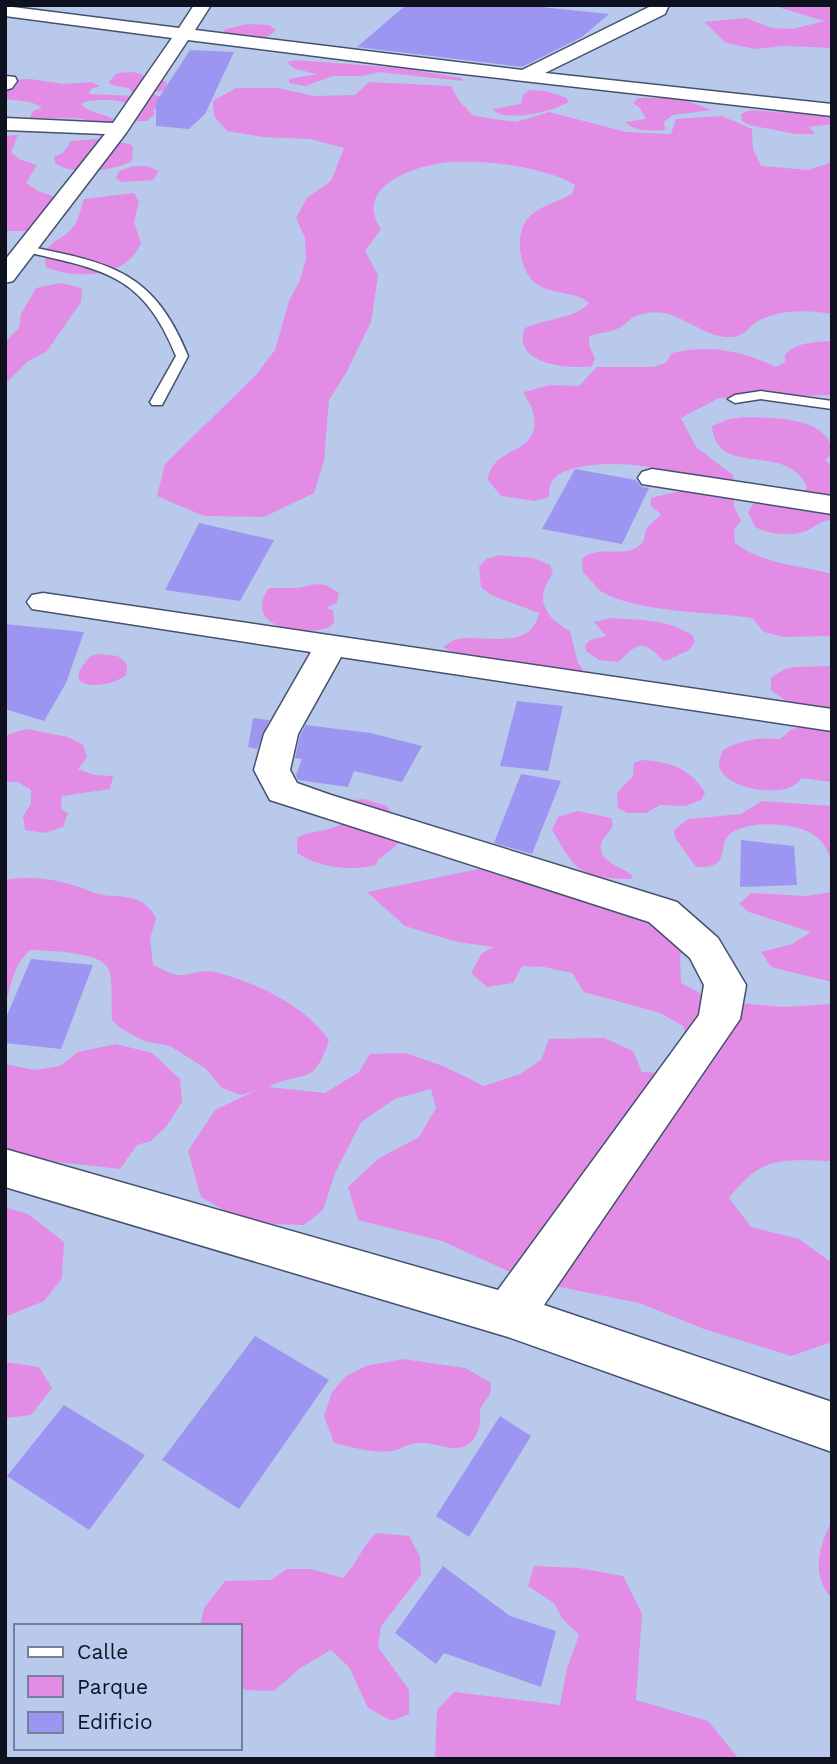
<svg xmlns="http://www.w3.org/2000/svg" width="837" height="1764" viewBox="0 0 837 1764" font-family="'Work Sans',sans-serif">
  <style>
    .green { fill: #e28ce6 }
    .building { fill: #9c96f2 }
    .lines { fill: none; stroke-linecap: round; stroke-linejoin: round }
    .lane-casing { stroke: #44516e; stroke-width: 3 }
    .street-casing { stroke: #44516e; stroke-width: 3 }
    .lane { fill: #fff; fill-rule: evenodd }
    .street { fill: #fff; fill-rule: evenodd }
  </style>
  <rect width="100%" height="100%" fill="#b9c9eb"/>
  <g class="green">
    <polygon points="781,5 826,5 832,9 832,48 784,46 755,49 726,43 704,22 746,18 772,28 793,29 824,21 781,8"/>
    <path d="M248 24 269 25 276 30C262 45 240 37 222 33L226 29Z"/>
    <polygon points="296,60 402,68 462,78 463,81 378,72 364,76 333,76 305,86 289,83 289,79 317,74 295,69 287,62"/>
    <path d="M133 72 167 82 165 90 152 93 162 98 161 107 153 110 155 114 147 121H134L130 105C116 98 100 99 84 102L81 105C93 115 109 113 120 124H101L77 118H30L32 112 42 107 30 102 5 99V80L30 79 64 84 91 82 100 86 91 89 89 94 134 96 129 88 112 85 109 82 117 73Z"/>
    <path d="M369 82 451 86 459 101 474 116 516 122 549 112 626 132 671 134 676 119 722 116 752 129 753 149 761 166 809 170 832 162V314C807 310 782 309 758 321 748 326 746 336 732 337 698 339 675 300 636 316 629 319 625 325 619 328 609 334 599 331 589 337V345L595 359 592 366C570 370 510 364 525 328 542 320 579 317 589 303 576 291 554 295 538 285 519 273 513 233 529 217 540 206 559 201 572 194L575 185C546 167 483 159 449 162 416 165 352 186 381 229L365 251 378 275 371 322 346 373 329 400 324 461 314 493 264 517 204 516 157 496 165 464 256 375 275 350 289 301 300 280 306 259 305 238 296 218 307 198 331 181 344 148 310 139 263 137 227 131 214 116 213 101 236 88H278L314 96 355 95Z"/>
    <path d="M530 90 546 91 567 98 568 102C555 111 503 124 493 109L521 104 523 95Z"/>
    <path d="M638 98H679L712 110 673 115 664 122 665 130C652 131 635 132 625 122L646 119 640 108 633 103Z"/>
    <polygon points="750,110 832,116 832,124 809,127 815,133 813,134 795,134 749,125 742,121 741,114"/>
    <polygon points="18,135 11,152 19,159 37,165 26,183 38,191 56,197 30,231 5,231 5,204 8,204 5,201 5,136"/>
    <path d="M96 139 130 144 133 148 132 161C114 171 72 176 55 163L54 157 63 153 71 141Z"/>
    <polygon points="134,166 147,166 159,171 153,180 122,182 116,178 119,171"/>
    <path d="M134 193 139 202 134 222 141 243C127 278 76 280 46 267 41 239 61 244 74 226 79 219 81 207 84 199Z"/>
    <polygon points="61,283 82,288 81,302 47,351 27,362 5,384 5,342 19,328 21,314 36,288"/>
    <path d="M832 341V395L719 398 681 418 696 447 733 475 734 507 741 521 734 529 735 543C764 565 798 565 832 574V636L783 637 764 632 752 618C711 612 636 612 602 592 595 587 590 578 583 573L582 559C598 544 624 559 640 545 646 540 644 536 646 530 648 525 657 519 661 514L651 506V498L680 491 683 484C677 480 671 474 664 471 642 462 567 458 552 481 549 486 549 492 549 497L535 501 501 496 488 480C491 444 544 457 533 412 532 405 526 400 524 392L550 385 579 386 597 367H653L666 363 672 353C708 344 743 351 776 367L785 362V355C795 342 816 342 832 341Z"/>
    <path d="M745 417C771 418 832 416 832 454L825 460 832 466V520C820 520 816 527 806 531 792 537 767 534 755 527L748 512 755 501 794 500 807 488C788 440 716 480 712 426L729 419Z"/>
    <path d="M500 555 534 558 550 565 553 574C533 598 545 618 570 631L578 663 583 669 581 681 568 688 550 689 526 670 457 655 443 647C447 645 452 640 457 639 483 634 531 652 539 613L491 595 481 587 479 567 486 559Z"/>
    <path d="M316 584 326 585 339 593 337 603 326 608 333 610 334 622 330 627C304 638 241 627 269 588H298Z"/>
    <path d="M611 618C639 620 670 619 693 636L695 642 688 651C678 654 673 659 664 661 642 638 638 643 618 662L599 660 586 651 585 645 590 640 606 636 594 622Z"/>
    <path d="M97 654 118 656 127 664 126 675C111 688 62 692 84 664 88 658 90 656 97 654Z"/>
    <polygon points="832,666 832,710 792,705 771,690 771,678 783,670 793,667"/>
    <path d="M820 723 832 725V782L801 778C791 800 731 790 721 771 717 764 720 757 723 750 741 740 759 737 780 739L792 729Z"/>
    <polygon points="27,729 68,737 83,745 87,757 78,769 94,775 113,776 110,789 62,796 61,809 68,813 63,827 44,833 25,830 23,816 31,804 31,790 18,782 5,782 5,739 9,734"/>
    <path d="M642 760C668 761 692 769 705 793L701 800 685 806 660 805 646 813H627L618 808 617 793 633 776 634 763Z"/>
    <path d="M364 799 387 806 401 827 399 843 378 860 376 865C351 871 319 868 297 853V838C312 829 331 833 345 821L349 806 353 800Z"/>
    <path d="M762 801 832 806V861C828 853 825 844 818 838 800 822 749 819 730 834 716 845 733 869 696 867L675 838 674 830 688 819 741 814Z"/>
    <path d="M578 811 611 818 613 825C610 832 603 837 601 844 597 860 620 867 631 874L632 879C580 878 578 874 552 830L558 817Z"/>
    <path d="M488 867 687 928 680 957 681 983 715 1001 784 1007 832 1004V1161C780 1160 763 1155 729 1198L751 1227 799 1239 832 1263V1342L791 1356 704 1329 639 1303 530 1281 442 1241 358 1220 348 1187 378 1159 419 1137 436 1108 431 1089 395 1099 361 1122 335 1173 323 1210 304 1225 247 1223 201 1197 188 1151 215 1110 257 1090 241 1095 222 1088 205 1068 170 1046 144 1041 120 1028 112 1020C111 1007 113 981 109 970 103 951 47 951 30 950 14 964 10 987 5 1007V880C38 875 61 880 92 892 114 901 140 888 156 918L150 939 153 965C160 968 170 974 178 975 189 976 199 969 215 972 256 982 305 1006 329 1040 313 1089 304 1069 268 1087L325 1093 359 1072 370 1054 405 1053 443 1066 484 1086 520 1074 541 1060 549 1039 604 1038 633 1051 642 1072 684 1074 690 1044 683 1026 660 1013 584 992 572 973 544 967 522 966 513 983 487 987 471 973 482 953 494 947 457 942 405 926 367 892Z"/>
    <polygon points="832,892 832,982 771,967 761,952 792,944 811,932 749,912 739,904 751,893 806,896"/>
    <polygon points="116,1044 152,1053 180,1079 182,1102 166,1127 151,1141 137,1145 120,1169 5,1156 5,1064 34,1070 60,1066 78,1052"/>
    <polygon points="5,1207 28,1214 64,1242 62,1278 44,1301 5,1317"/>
    <path d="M403 1359 465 1368 490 1382C494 1396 483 1400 480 1411 479 1416 481 1423 479 1428 468 1463 437 1441 419 1443 410 1443 401 1449 393 1451 375 1454 351 1447 334 1443L324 1416 332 1392 345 1377 366 1366Z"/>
    <polygon points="5,1362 39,1367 52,1388 31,1415 5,1418"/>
    <path d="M832 1521V1599C811 1575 818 1547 832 1521Z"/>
    <path d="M376 1533 409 1536 420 1557 421 1575 381 1626 378 1647 409 1690V1714L392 1721 368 1708 349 1667 331 1650 299 1669 274 1691 246 1690 240 1687V1626H200L204 1608 225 1581 271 1580 287 1569H311L343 1578C358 1562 361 1548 376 1533Z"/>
    <polygon points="534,1566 579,1568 623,1576 642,1614 636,1700 708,1721 739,1759 435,1759 437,1710 454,1692 560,1705 567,1668 579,1635 562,1618 554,1603 528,1586"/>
  </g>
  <g class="building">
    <polygon points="406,5 522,5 609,14 582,37 522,67 357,47"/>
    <polygon points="190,50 234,52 205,114 189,129 156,126 156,102"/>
    <polygon points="575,469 636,480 642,487 649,488 622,544 542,529"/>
    <polygon points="199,523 274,540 240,601 165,590"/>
    <polygon points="5,624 84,632 66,683 44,721 5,709"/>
    <polygon points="517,701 563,706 548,771 500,766"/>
    <polygon points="253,718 269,720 257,749 248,747"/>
    <polygon points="306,725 370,733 422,746 402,782 354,771 348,787 298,780 296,775 302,759 295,758 300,735"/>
    <polygon points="521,774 561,781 532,854 494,843"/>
    <polygon points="741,840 794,846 797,885 740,887"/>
    <polygon points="31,959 93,965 61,1049 5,1043 5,1020"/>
    <polygon points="255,1336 329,1380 239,1509 162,1460"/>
    <polygon points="64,1405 145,1455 89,1530 7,1476"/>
    <polygon points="500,1416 531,1436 469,1537 436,1516"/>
    <polygon points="443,1566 510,1616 556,1631 541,1687 444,1653 436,1664 395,1633"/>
  </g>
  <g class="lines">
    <defs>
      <g id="lane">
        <path d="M26 246C110 263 153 270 188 356L162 405H152L150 402 176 356C142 272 102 270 22 251L20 249Z"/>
        <polygon points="761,391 832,401 832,409 761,399 735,403 728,399 735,395"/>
      </g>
      <g id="street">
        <polygon points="194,5 211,5 195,30 522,70 653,5 669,5 665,14 545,73 832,104 832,116 419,69 188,40 126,133 13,281 5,283 5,260 105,134 5,130 5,118 113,123 172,38 5,16 5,6 179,28"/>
        <polygon points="5,76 15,77 17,81 12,88 5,90"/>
        <polygon points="652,469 832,496 832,514 642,484 638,478 642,472"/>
        <polygon points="43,593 832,709 832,731 341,657 298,734 290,770 297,783 331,795 677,902 718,938 746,985 740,1019 544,1305 832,1402 832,1452 508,1337 5,1187 5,1149 498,1290 699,1015 704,985 690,958 649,922 270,800 254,770 264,734 311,652 32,609 27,602 32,595"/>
      </g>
    </defs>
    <use href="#lane" class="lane-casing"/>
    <use href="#street" class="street-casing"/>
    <use href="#lane" class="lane"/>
    <use href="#street" class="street"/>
  </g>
  <rect width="837" height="1764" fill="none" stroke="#0d121e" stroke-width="14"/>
  <rect x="14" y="1624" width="228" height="126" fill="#b9c9eb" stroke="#748099" stroke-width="2"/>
  <rect x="28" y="1647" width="35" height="10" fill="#ffffff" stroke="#748099" stroke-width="2"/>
  <text x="77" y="1659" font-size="21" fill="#0d121e">Calle</text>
  <rect x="28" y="1676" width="35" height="21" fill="#e28ce6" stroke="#748099" stroke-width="2"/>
  <text x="77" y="1694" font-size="21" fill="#0d121e">Parque</text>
  <rect x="28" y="1712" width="35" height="21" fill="#9c96f2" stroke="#748099" stroke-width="2"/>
  <text x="77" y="1729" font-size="21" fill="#0d121e">Edificio</text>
</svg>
